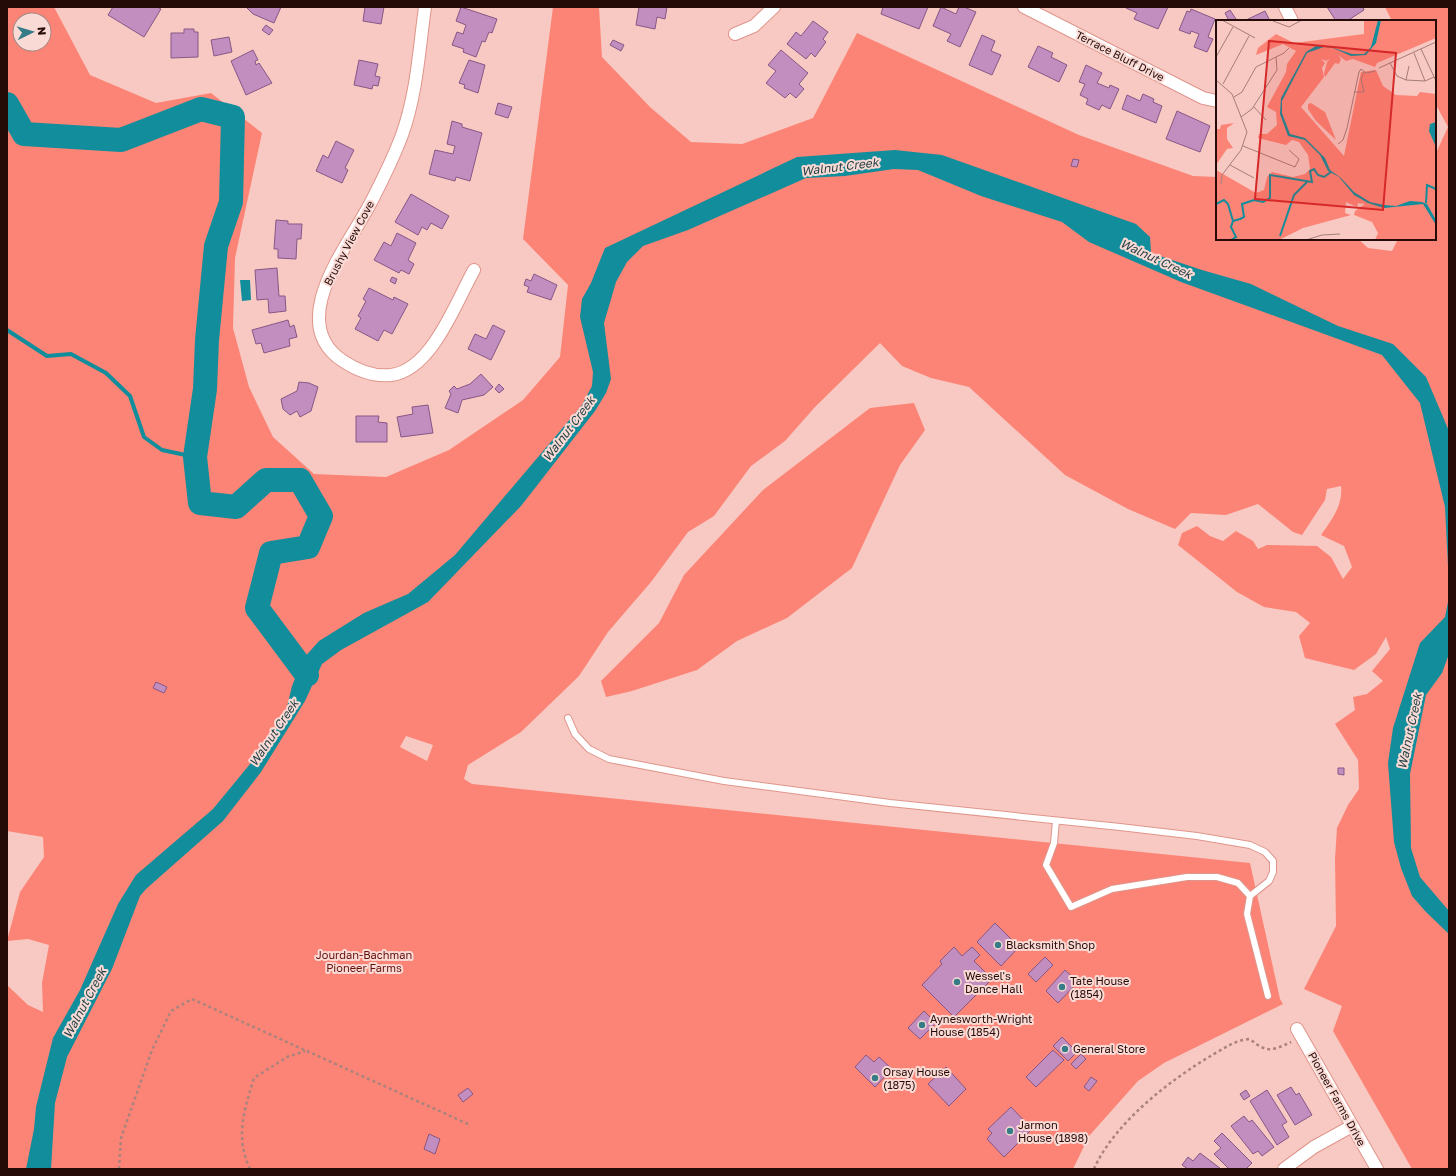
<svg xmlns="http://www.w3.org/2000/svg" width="1456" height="1176" viewBox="0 0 1456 1176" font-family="'Golos Text',sans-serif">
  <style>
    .green { fill: #fc8476; fill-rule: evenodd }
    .water { fill: #118d9b }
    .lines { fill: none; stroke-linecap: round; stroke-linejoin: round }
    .stream { stroke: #118d9b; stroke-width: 4 }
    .river { stroke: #118d9b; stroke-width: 24 }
    .building { fill: #c28ec0; stroke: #865785 }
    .service-casing { stroke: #df958b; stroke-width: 8 }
    .minor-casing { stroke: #df958b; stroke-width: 14 }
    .path { stroke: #aa837d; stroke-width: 2.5; stroke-dasharray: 3 3; stroke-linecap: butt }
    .service { stroke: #fff; stroke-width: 6 }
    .minor { stroke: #fff; stroke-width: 12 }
    .poi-dot { fill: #357c86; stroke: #fadad5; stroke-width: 1.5 }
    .labels { text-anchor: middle; stroke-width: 4; stroke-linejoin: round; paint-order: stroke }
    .street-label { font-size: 11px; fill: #250b08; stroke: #fadad5 }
    .poi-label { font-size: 11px; fill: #250b08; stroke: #fadad5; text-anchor: start }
    .park-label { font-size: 11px; fill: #63100e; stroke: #fadad5 }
    .water-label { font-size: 12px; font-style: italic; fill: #1f3f44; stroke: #fadad5 }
    .inset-river { fill: none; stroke: #118d9b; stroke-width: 2 }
    .inset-road { fill: none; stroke: #a47d78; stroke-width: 1 }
    .view { fill: #d62828; fill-opacity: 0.15; stroke: #d62828; stroke-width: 2 }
    .inset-edge { fill: none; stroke: #250b08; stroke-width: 2 }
  </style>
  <rect width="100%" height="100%" fill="#f8c9c2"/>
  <g class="green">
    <path d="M7 7H54L90 75 156 103 211 93 262 133 235 258 233 328 249 387 273 437 314 474 386 477 449 450 523 400 560 357 568 285 523 239 553 7H599L602 57 650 107 691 142 742 144 813 118 857 33 1079 135 1193 176 1217 177V239H1358L1368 248 1392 251 1398 239H1435V155L1448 127 1435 103V21H1392L1385 7H1449V1169H1412L1333 1031 1342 1006 1304 989 1336 926 1335 859 1337 828 1348 805 1359 789 1358 760 1335 724 1355 710 1353 697 1367 694 1383 681 1372 671 1390 649 1386 637 1376 654 1354 670 1305 658 1299 636 1310 623 1296 612 1264 607 1237 592 1178 545 1182 533 1197 526 1210 536 1223 541 1236 531 1253 541 1258 549 1267 545 1317 546 1331 557 1343 579 1352 567 1344 546 1321 535C1332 519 1343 506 1341 486L1327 489 1325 500 1302 535 1293 532 1258 504 1226 515 1191 513 1175 529 1128 509 1065 475 969 387 931 378 902 366 880 343 815 407 785 441 751 466 714 516 688 532 651 582 608 632 579 676 521 732 468 765 464 779 472 784 1250 863 1280 999 1283 1004 1164 1063 1138 1081 1089 1136 1073 1169H7V985L28 1005 43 1012 42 983 49 945 28 939 7 941 20 892 44 857 43 837 7 831ZM20 20H44V44H20ZM406 736 433 745 427 761 400 747Z"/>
    <polygon points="914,403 925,430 900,465 852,568 787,618 737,641 697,670 632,691 606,697 601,681 659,623 684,575 763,490 870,408"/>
  </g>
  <g class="water">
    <polygon points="895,150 942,155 1136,224 1150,237 1151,253 1202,270 1251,284 1338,326 1393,344 1426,377 1449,431 1449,585 1445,507 1420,403 1382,355 1181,282 1089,242 1062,222 981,196 918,170 894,169 845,176 806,178 688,230 643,246 627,262 616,282 604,323 611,379 606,393 595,411 521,506 428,602 341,650 322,664 305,701 261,772 223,821 146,889 140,896 112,969 67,1057 55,1103 51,1169 26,1169 34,1129 36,1107 53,1038 80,990 118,904 136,875 213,809 264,747 285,715 292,686 303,659 319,641 364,613 408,594 455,555 582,405 592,386 593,372 580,317 582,299 591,283 605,248 797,157"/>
    <polygon points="240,280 250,280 251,300 242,301"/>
    <polygon points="1449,597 1449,654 1442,673 1426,695 1410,774 1411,848 1420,877 1449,911 1449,934 1426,912 1412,896 1401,868 1394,842 1388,763 1393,728 1420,643 1445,617"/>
  </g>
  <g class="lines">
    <polyline class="stream" points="7,330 47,356 71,354 106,373 130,396 144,437 162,450 195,457"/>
    <polyline class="river" points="7,104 24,134 121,140 201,109 233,117 231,202 216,246 207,340 205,389 195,457 200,503 236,507 266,480 300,480 321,516 308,547 271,553 257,608 307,675"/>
  </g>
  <g class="building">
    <polygon points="113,7 157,7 161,9 144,37 108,15"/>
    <polygon points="246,7 281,7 274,23 253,14"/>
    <polygon points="365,7 384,7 381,24 363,21"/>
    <polygon points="461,7 497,19 492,33 489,32 485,42 482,41 476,57 463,52 464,49 452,45 457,32 463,34 466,25 456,21"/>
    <polygon points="639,7 667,7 665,19 657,17 655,29 636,25"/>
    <polygon points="883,7 928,7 919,29 881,14"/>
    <polygon points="941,7 956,14 959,7 964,7 976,12 960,47 947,41 951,34 933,26"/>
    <polygon points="1127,7 1168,7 1158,29 1134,19 1137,13 1126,8"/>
    <polygon points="1327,7 1363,7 1364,10 1347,21 1336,21"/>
    <polygon points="1191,9 1215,19 1208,37 1213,39 1207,52 1194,47 1199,34 1191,31 1190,34 1179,30 1187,11 1190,12"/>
    <polygon points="1230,10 1236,19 1232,21 1229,21 1225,13"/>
    <polygon points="1265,11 1270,21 1244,21"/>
    <polygon points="813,21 828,32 823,39 826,42 815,57 811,53 806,59 787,44 796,32 801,36"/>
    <polygon points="266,25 273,30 269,35 262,30"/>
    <polygon points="184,29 194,29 194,32 198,32 198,57 171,58 171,33 184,33"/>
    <polygon points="982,35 995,41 991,51 1001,55 992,75 969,65"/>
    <polygon points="229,37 232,52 214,56 211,40"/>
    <polygon points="613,40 624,45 621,51 610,45"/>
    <polygon points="1038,46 1053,53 1051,57 1067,65 1059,82 1028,67"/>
    <polygon points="253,50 258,60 255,61 256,65 259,63 272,83 246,95 231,61"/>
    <polygon points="781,50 808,73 799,84 804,89 796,98 790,93 785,98 766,83 776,71 768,65"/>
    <polygon points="359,60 378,64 375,76 380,77 378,86 373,85 372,89 354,85"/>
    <polygon points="469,60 485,65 478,93 464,88 465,85 459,83"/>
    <polygon points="1086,65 1102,73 1097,83 1109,88 1110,85 1119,89 1110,109 1102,105 1099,110 1086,104 1088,99 1080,95 1085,84 1079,82"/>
    <polygon points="1143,94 1154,99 1153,102 1162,106 1156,123 1122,109 1127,95 1140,101"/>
    <polygon points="498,103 512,107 508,118 495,114"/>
    <polygon points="1177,111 1210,126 1200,152 1166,139"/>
    <polygon points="452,121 462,124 462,127 482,133 470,181 456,177 455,181 429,174 435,150 453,154 455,146 447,144"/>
    <polygon points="336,141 354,150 345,168 348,170 342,183 316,171 323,155 328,158"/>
    <polygon points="1073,159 1079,160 1077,167 1071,166"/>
    <polygon points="411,194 449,216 442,229 431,223 427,230 422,227 418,235 395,222"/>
    <polygon points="276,220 288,221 288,224 302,224 301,239 297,239 296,259 278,258 278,249 274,249"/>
    <polygon points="397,233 416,243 408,260 414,264 409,274 401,270 399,273 374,260 384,242 391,246"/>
    <polygon points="277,268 279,296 285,296 286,311 269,313 268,299 257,300 255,270"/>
    <polygon points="534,274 557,285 551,300 527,292 529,287 524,285 526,279 531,281"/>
    <polygon points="392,277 397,279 395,284 390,281"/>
    <polygon points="369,288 393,300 394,297 408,304 392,334 384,330 378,341 355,329 361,318 358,316 366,301 363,299"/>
    <polygon points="288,320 290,327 294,325 297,337 289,339 290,346 264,353 261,343 256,344 252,330"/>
    <polygon points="493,325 505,331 491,360 468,349 475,334 486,339"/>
    <polygon points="481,374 493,387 484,395 462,400 458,413 445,408 451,394 449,391 454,386 457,389 470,384"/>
    <polygon points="299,382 309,383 318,387 311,411 300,417 297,411 290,415 283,409 281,399 297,391"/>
    <polygon points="499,384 504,389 499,393 495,389"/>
    <polygon points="428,405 433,433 401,437 397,417 413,414 412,407"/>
    <polygon points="356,416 379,416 378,422 387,423 387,442 356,442"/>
    <polygon points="156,682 167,687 164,693 153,688"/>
    <polygon points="1338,768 1344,768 1344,775 1338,774"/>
    <polygon points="995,923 1019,947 1001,966 977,942"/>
    <polygon points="954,947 962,956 972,947 980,955 974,961 992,979 954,1017 922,985 942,964 940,961"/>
    <polygon points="1045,957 1053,965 1036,982 1028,974"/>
    <polygon points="1065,970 1078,982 1058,1003 1046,991"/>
    <polygon points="924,1011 936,1023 920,1039 908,1028"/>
    <polygon points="1062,1037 1077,1052 1068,1061 1053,1046"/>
    <polygon points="1053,1050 1064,1060 1036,1087 1026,1077"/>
    <polygon points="1081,1054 1086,1059 1076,1069 1071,1064"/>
    <polygon points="866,1055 874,1062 879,1057 892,1069 875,1087 855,1067"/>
    <polygon points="946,1067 966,1089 949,1106 928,1084"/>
    <polygon points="1091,1077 1097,1081 1089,1091 1084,1087"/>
    <polygon points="1291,1087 1296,1095 1299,1093 1312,1115 1295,1125 1277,1095"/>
    <polygon points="468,1088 473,1094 463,1102 458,1095"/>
    <polygon points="1246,1090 1250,1096 1244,1100 1240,1094"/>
    <polygon points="1267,1090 1287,1122 1282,1125 1289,1137 1277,1145 1250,1101"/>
    <polygon points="1011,1107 1032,1129 1004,1157 987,1139 992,1133 988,1129"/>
    <polygon points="1244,1116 1249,1122 1252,1120 1274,1147 1262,1156 1258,1151 1253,1154 1231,1126"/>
    <polygon points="1222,1133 1252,1163 1247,1168 1248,1169 1229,1169 1214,1154 1221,1148 1214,1141"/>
    <polygon points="429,1134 440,1139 435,1154 424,1149"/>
    <polygon points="1200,1153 1221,1169 1188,1169 1182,1165 1188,1157 1193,1161"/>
  </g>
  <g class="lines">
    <defs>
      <g id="service">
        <polyline points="568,718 575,734 589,749 609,759 724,781 890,803 1120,827 1197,836 1250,845 1265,852 1273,861 1273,872 1269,881 1250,896 1247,914 1268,996"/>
        <polyline points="1056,821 1054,843 1046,865 1071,907 1112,889 1187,877 1217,877 1238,883 1250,896"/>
      </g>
      <g id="minor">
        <path d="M425 7C419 50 417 93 402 135 393 159 381 183 369 206 347 247 285 323 343 361 358 371 373 377 391 375 432 370 456 302 474 270"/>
        <polyline points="1024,7 1203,98 1217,101"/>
        <polyline points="1285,7 1292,21"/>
        <polyline points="735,34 754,26 774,7"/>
        <polyline points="1297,1029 1377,1169"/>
        <polyline points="1284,1169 1314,1147 1352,1126"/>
      </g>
    </defs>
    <use href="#service" class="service-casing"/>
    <use href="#minor" class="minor-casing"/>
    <g class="path">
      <polyline points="119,1169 121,1138 152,1050 171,1011 192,999 468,1124"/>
      <path d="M250 1169C235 1137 244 1111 254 1078L287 1057 305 1051"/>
      <path d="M1094 1169C1114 1123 1171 1079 1214 1054 1226 1047 1236 1040 1250 1039 1266 1053 1272 1051 1291 1042"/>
    </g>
    <use href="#service" class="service"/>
    <use href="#minor" class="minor"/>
  </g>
  <g class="poi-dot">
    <circle cx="998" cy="945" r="4"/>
    <circle cx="957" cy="982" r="4"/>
    <circle cx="1062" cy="987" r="4"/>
    <circle cx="922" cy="1025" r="4"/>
    <circle cx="1065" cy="1049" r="4"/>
    <circle cx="875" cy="1078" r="4"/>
    <circle cx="1010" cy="1131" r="4"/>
  </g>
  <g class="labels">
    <g class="street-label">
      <text transform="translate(1120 56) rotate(27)" y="4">Terrace Bluff Drive</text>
      <text transform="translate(349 243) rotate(-62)" y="4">Brushy View Cove</text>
      <text transform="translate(1337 1099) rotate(61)" y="4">Pioneer Farms Drive</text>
    </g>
    <g class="poi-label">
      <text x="1006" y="949">Blacksmith Shop</text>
      <text x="965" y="980">Wessel's<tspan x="965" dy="13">Dance Hall</tspan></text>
      <text x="1070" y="985">Tate House<tspan x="1070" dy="13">(1854)</tspan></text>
      <text x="930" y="1023">Aynesworth-Wright<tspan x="930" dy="13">House (1854)</tspan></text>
      <text x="1073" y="1053">General Store</text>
      <text x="883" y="1076">Orsay House<tspan x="883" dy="13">(1875)</tspan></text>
      <text x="1018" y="1129">Jarmon<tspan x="1018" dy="13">House (1898)</tspan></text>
    </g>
    <g class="park-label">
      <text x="364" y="959">Jourdan-Bachman<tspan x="364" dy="13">Pioneer Farms</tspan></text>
    </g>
    <g class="water-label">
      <text transform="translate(840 167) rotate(-7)" y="4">Walnut Creek</text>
      <text transform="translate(1156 259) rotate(25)" y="4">Walnut Creek</text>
      <text transform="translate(569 429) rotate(-53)" y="4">Walnut Creek</text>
      <text transform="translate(1410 731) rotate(-78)" y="4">Walnut Creek</text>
      <text transform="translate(274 733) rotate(-56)" y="4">Walnut Creek</text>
      <text transform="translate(85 1003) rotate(-62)" y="4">Walnut Creek</text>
    </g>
  </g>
  <g transform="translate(1216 20)">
    <rect width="220" height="220" fill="#f8c9c2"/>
    <path d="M148 0H220V18L161 43 159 47 137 39 130 41 122 35 125 39 123 44 119 43 109 57 108 54 111 42 114 39 110 41 105 39 109 43 106 48 108 57 85 87 128 136 145 52 160 50 167 66 180 75 201 76 204 72 220 74V220H159L162 213 156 202 138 195 139 191 149 184 142 183 141 187 130 182 129 193 135 195 87 208 63 220H0V150L40 173 48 170 51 157 56 152 77 157 89 154 94 149 92 135 83 122 76 120 70 125 42 118 43 114H51L61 105 60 92 51 87 70 52 71 44 80 31 67 24 40 35 42 28 60 14 78 23 148 14ZM95 83 109 92 120 120 100 101 92 89V84ZM18 103 11 108V119L17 128 11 129 0 145V109H4L5 105Z" fill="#fc8476"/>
    <path d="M162 0H165L160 23 150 35 135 36 117 28 108 27 91 33 66 81V93L74 114 89 118 109 138 114 150 125 158 138 172 154 182 168 185 180 186 194 181 206 182 211 184 220 200V205L207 184 168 188 152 183 138 175 123 157 112 151 104 135 89 120 72 116 64 94 65 78 90 32 100 26H112L136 34H148L155 27ZM220 102V127L213 111 214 104Z" fill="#118d9b"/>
    <path class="inset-river" d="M210 183 211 165 220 169M0 184 8 180 12 184 17 201 24 199 28 197 26 184 38 180 47 182 54 178V155L96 162 94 151 98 149 102 155 108 157 115 152M64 216 78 175 91 162M15 220 20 217 15 207 17 201"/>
    <path class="inset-road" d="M6 0 39 18M111 0H135M57 1 73 7 86 0M205 29 220 61M198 33 209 61M0 37 17 7M174 43 181 56 190 60 209 61 218 57M163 48 220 22M0 60 16 74 31 112 25 130 6 155 5 164M190 60 193 46M7 64 33 16M138 72H148L145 59 148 52M18 77 26 72 40 47 68 33 73 28M38 87 50 100M25 97 36 89 61 50 60 37M122 124 127 120 131 108 143 52 145 49 150 53 159 51M27 126 79 147 83 139 73 130M14 145 38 158M90 220 106 215 124 214"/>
    <path class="view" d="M53 21 180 33 167 190 39 179Z"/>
    <rect width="220" height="220" class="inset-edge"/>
  </g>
  <rect width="1456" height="1176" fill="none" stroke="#250b08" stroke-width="16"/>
  <g transform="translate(32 32) rotate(85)"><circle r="19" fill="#fadad5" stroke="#a58783"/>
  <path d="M0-3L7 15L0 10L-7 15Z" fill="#357c86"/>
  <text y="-6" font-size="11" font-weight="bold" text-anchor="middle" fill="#250b08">N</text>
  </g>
</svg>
